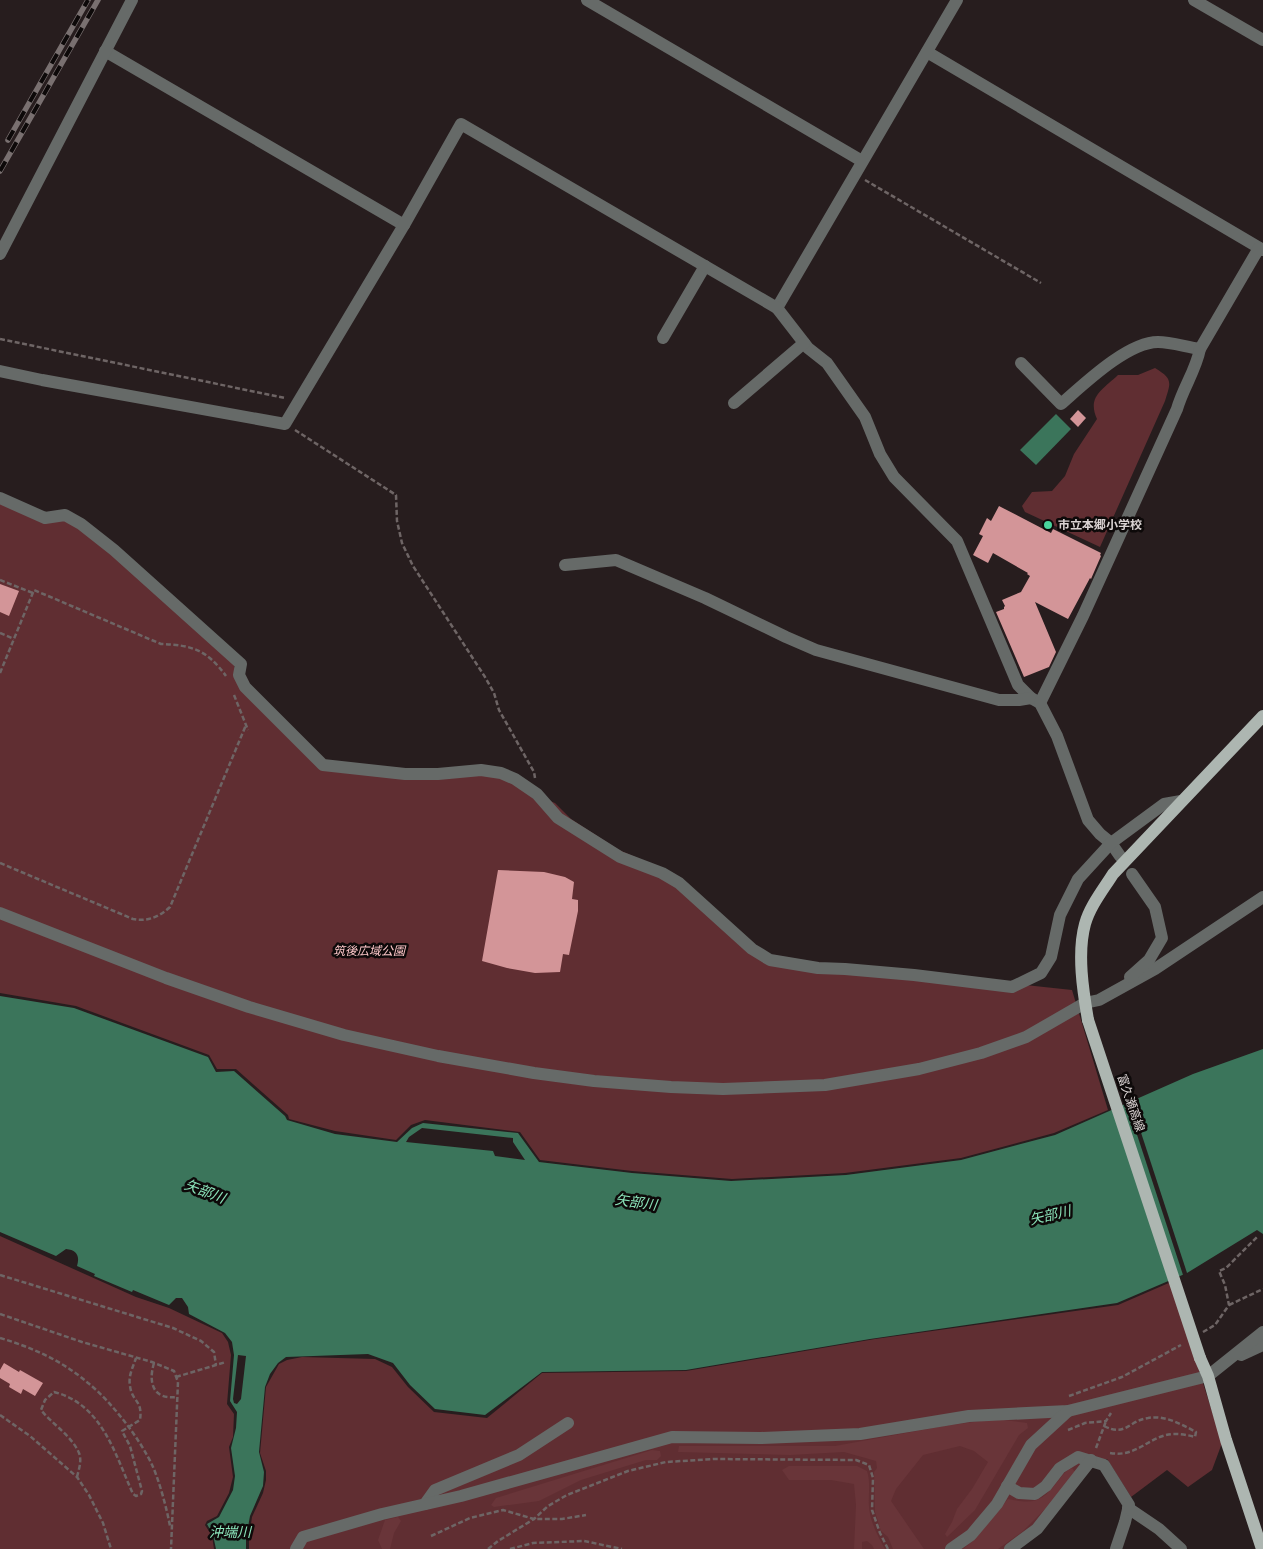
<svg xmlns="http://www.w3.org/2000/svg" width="1263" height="1549" viewBox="0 0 1263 1549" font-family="Bitter,'Noto Sans JP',serif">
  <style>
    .green { fill: #602e32 }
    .forest { fill: #693539 }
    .water { fill: #3b755b; fill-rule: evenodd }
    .pier { fill: #271d1e }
    .building { fill: #d39598 }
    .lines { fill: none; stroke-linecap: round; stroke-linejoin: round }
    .path { stroke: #6e6565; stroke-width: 2.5; stroke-dasharray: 5 2.5; stroke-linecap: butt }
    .minor { stroke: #666a68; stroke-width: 12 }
    .major { stroke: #adb6b1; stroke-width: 12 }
    .rail-casing { stroke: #797070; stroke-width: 5.5 }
    .rail { stroke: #0d0909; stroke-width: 4; stroke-dasharray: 11; stroke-linecap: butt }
    .major-bridge { stroke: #adb6b1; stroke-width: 12 }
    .poi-dot { fill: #49d49c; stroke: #0d0909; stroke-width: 2 }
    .labels { text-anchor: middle; stroke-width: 5; stroke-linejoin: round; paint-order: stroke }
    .poi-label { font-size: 12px; font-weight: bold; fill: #dad3d3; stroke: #0d0909; text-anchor: start }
    .park-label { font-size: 12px; font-style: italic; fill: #fdc7c9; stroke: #0d0909 }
    .street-label { font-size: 12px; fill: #dad3d3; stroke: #0d0909 }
    .water-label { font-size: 14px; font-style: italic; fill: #8be4ba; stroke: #0d0909 }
  </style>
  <rect width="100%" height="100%" fill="#271d1e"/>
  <g class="green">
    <path d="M1155 368C1173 379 1171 382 1165 401L1100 547 1025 512 1022 506 1032 492 1052 491 1065 476 1074 454 1097 419C1087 397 1102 390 1118 375H1138Z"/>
    <polygon points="0,503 67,520 111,553 234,662 236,681 316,762 488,774 505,777 530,793 555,803 571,819 619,850 675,874 747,943 777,958 1072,990 1108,1110 1054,1133 961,1158 845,1173 732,1179 632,1171 540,1160 520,1132 425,1120 411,1125 396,1140 335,1131 289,1119 288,1115 236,1069 217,1069 209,1055 76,1006 0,993"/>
    <polygon points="0,1236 136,1297 169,1308 222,1333 228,1342 231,1355 227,1404 234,1414 233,1437 229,1447 233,1477 229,1493 217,1516 207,1521 205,1525 212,1536 214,1549 0,1549"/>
    <polygon points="1171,1282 1222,1443 1212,1470 1188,1487 1167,1470 1131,1497 1107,1459 1094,1466 1016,1549 249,1549 249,1538 252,1517 263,1493 266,1480 266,1471 260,1453 266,1387 279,1364 287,1360 302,1357 375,1359 392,1367 408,1387 434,1412 487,1418 542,1373 686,1371 875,1339 1118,1305"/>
  </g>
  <g class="forest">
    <polygon points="996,1419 1027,1423 1028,1428 1019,1435 975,1510 947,1537 945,1534 952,1522 957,1509 972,1489 988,1462 974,1451 960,1446 923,1455 896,1489 891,1501 924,1549 893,1549 888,1537 881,1531 875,1512 874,1472 877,1468 876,1461 844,1452 790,1455 678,1452 679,1446 835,1446 944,1426"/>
    <polygon points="652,1450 660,1451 661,1456 657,1460 646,1460 581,1480 539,1501 494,1507 491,1505 496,1498"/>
    <path d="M789 1466H857L867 1471C871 1484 868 1494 869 1507 870 1521 878 1537 885 1549H874L872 1545 867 1541 862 1542V1549H854L856 1505 854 1484 831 1480H789L782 1470Z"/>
    <path d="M1072 1468 1075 1472 1058 1496 1022 1532 998 1549H963L975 1539 1008 1499C1034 1504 1041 1503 1058 1481 1062 1476 1065 1471 1072 1468Z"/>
    <polygon points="398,1517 401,1521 394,1533 390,1549 382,1549 378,1540 385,1520"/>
  </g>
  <g class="water">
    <polygon points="1056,414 1071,429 1036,465 1020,450"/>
    <path d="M0 996 74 1008 208 1057 216 1072 234 1071 285 1116 287 1120 335 1134 397 1142 412 1128 423 1123 518 1133 539 1162 632 1173 731 1181 846 1175 961 1160 1055 1135 1193 1074 1263 1049V1234L1257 1230 1187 1273 1117 1303 870 1339 686 1370 542 1372 485 1415 435 1409 410 1385 393 1363 368 1354 286 1357 278 1363 270 1374 265 1387 259 1452 264 1472 263 1486 250 1516 246 1538V1549H216L213 1535 207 1524 219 1517 233 1490 235 1476 231 1448 236 1428 237 1412 230 1401 234 1355 232 1342 225 1333 189 1314 188 1307 182 1298H176L169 1305 133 1290 132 1292 94 1276 95 1274 77 1266C80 1256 77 1250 66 1249L56 1256 0 1232ZM422 1128 513 1138V1142L525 1160 495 1156 493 1151 406 1142 409 1137ZM238 1355 246 1356 241 1399 237 1404 234 1403 233 1399Z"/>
  </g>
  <polygon class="pier" points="1130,1099 1188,1276 1184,1278 1126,1101"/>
  <g class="building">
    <polygon points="1078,410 1086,418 1078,427 1070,419"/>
    <polygon points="999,506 1051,533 1053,529 1101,553 1100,555 1101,556 1091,579 1090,578 1068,619 1035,602 1056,652 1049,667 1024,677 996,612 1004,609 1004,607 1005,606 1002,600 1021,592 1030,576 1027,574 1028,573 993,553 988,563 973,555 983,536 979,534 987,518 991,521"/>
    <polygon points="0,584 19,591 9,616 0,612"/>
    <polygon points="498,870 544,872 565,877 574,882 572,899 578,900 578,911 569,955 563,954 560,972 535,973 507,968 482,961"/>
    <polygon points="4,1363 19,1372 20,1370 43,1383 35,1396 23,1389 21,1394 9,1387 10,1384 0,1378 0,1370"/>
  </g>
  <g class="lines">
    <g class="path">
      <polyline points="865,180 1041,283"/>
      <polyline points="0,339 285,398"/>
      <polyline points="295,430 396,495 397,521 402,543 413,566 485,677 494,693 499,710 534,772 535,778"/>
      <polyline points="0,580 33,593"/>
      <polyline points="0,633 14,639"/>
      <path d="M0 673 34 590 161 644C192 645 207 650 226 676"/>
      <polyline points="234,695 248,730"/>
      <path d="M0 863 133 919C147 922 159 917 170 907L246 725"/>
      <polyline points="0,1275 173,1328 201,1341 214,1352 216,1365"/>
      <polyline points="1229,1305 1263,1289"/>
      <polyline points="0,1314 82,1342 152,1362 174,1371 178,1382 171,1549"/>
      <polyline points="1203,1332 1215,1325 1229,1305 1225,1285 1219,1271 1226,1268 1257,1237"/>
      <path d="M0 1338C31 1347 63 1361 88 1383 111 1401 141 1440 153 1467 160 1483 167 1510 170 1526"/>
      <path d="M154 1363C148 1383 153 1400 177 1397"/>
      <polyline points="176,1377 226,1362"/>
      <polyline points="1069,1396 1122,1377 1181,1345"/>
      <polyline points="0,1415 30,1436 77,1477 89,1495 103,1523 111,1549"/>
      <path d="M1104 1426C1126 1437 1128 1421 1148 1418 1165 1415 1181 1424 1196 1432L1195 1437C1188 1435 1181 1434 1175 1434 1150 1434 1138 1458 1110 1453"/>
      <polyline points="1068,1430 1085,1423 1106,1421 1111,1413"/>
      <polyline points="1096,1448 1106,1421"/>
      <path d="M77 1477C79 1469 82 1460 79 1453 72 1436 52 1424 41 1410L45 1400 54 1392C102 1404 115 1454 133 1494L136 1496 141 1494 142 1491 130 1446 122 1431 140 1420C143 1400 132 1402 130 1386 128 1376 133 1367 136 1358"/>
      <polyline points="431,1536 470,1518 503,1510 534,1519 562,1519 586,1515"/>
      <polyline points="488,1549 498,1541 534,1519 548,1506 567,1495 628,1471 666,1462 714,1459 856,1460 869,1465 873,1478 872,1510 880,1533 888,1549"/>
      <polyline points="510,1549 533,1543 584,1541 622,1549"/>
    </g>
    <g class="minor">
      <polyline points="587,0 862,161"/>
      <polyline points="1194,0 1263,40"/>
      <polyline points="105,51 404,225"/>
      <polyline points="927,52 1263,250"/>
      <polyline points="0,254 132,0"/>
      <polyline points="777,308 957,0"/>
      <polyline points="663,338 705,266"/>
      <path d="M1021 363 1061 404C1083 385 1127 342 1158 342 1171 342 1186 347 1200 349"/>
      <polyline points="0,371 42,380 285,424 404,225 461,124 777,308 808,348 827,363 865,417 880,454 894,477 957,541 1018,685 1031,698 1040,703 1057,736 1088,820 1100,834 1111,843 1120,856"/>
      <polyline points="734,403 804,343"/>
      <polyline points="0,498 45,518 65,515 81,524 114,550 241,664 239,675 245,687 323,765 405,774 438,774 481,770 501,773 515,779 537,794 558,818 620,857 662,873 679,883 752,949 770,960 818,968 845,969 914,975 1012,987 1041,973 1051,957 1060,915 1078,879 1111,843 1164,804 1181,801"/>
      <polyline points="565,565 616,560 705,598 786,637 816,650 999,700 1019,700 1031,698"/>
      <path d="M1040 703 1083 616 1177 409C1183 388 1196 370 1200 349L1259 248"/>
      <polyline points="0,913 166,978 249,1007 344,1035 438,1056 534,1073 594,1081 671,1087 723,1089 825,1085 919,1069 981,1053 1026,1037 1085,1003 1099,1000 1155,969 1263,897"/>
      <polyline points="1130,977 1149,960 1162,938 1155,907 1132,874"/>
      <polyline points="1241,1355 1263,1345"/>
      <polyline points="1007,1486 1019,1493 1035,1494 1046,1486 1060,1468 1078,1457 1104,1465 1129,1505 1125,1522 1116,1549"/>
      <polyline points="425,1504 435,1490 519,1455 568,1423"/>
      <polyline points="1128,1508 1159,1529 1181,1549"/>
      <polyline points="296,1549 303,1537 382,1514 461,1496 672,1437 761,1438 860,1434 969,1416 1068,1411 1208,1376 1263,1332"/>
      <polyline points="951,1549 971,1535 997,1504 1031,1445 1068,1411"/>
      <polyline points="1010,1549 1037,1529 1091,1460"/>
    </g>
    <g class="major">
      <path d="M1088 1020C1083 991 1077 953 1085 924 1090 906 1103 890 1113 874L1263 716"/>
      <polyline points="1200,1358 1208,1376 1226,1440 1262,1549"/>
    </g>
    <defs>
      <g id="rail">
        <polyline points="8,140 88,0"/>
        <polyline points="0,171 98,0"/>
      </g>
    </defs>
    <use href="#rail" class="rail-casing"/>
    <use href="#rail" class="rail"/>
    <polyline class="major-bridge" points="1088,1020 1200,1358"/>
  </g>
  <circle class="poi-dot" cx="1048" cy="525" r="5"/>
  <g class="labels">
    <g class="poi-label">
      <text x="1058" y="529">市立本郷小学校</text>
    </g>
    <g class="park-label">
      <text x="369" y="955">筑後広域公園</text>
    </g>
    <g class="street-label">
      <text transform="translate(1131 1103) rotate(71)" y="4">富久瀬高線</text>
    </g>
    <g class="water-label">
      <text transform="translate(205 1191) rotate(21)" y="5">矢部川</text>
      <text transform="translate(636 1202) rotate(8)" y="5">矢部川</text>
      <text transform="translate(1050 1215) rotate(-13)" y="5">矢部川</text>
      <text x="230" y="1537">沖端川</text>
    </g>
  </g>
</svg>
